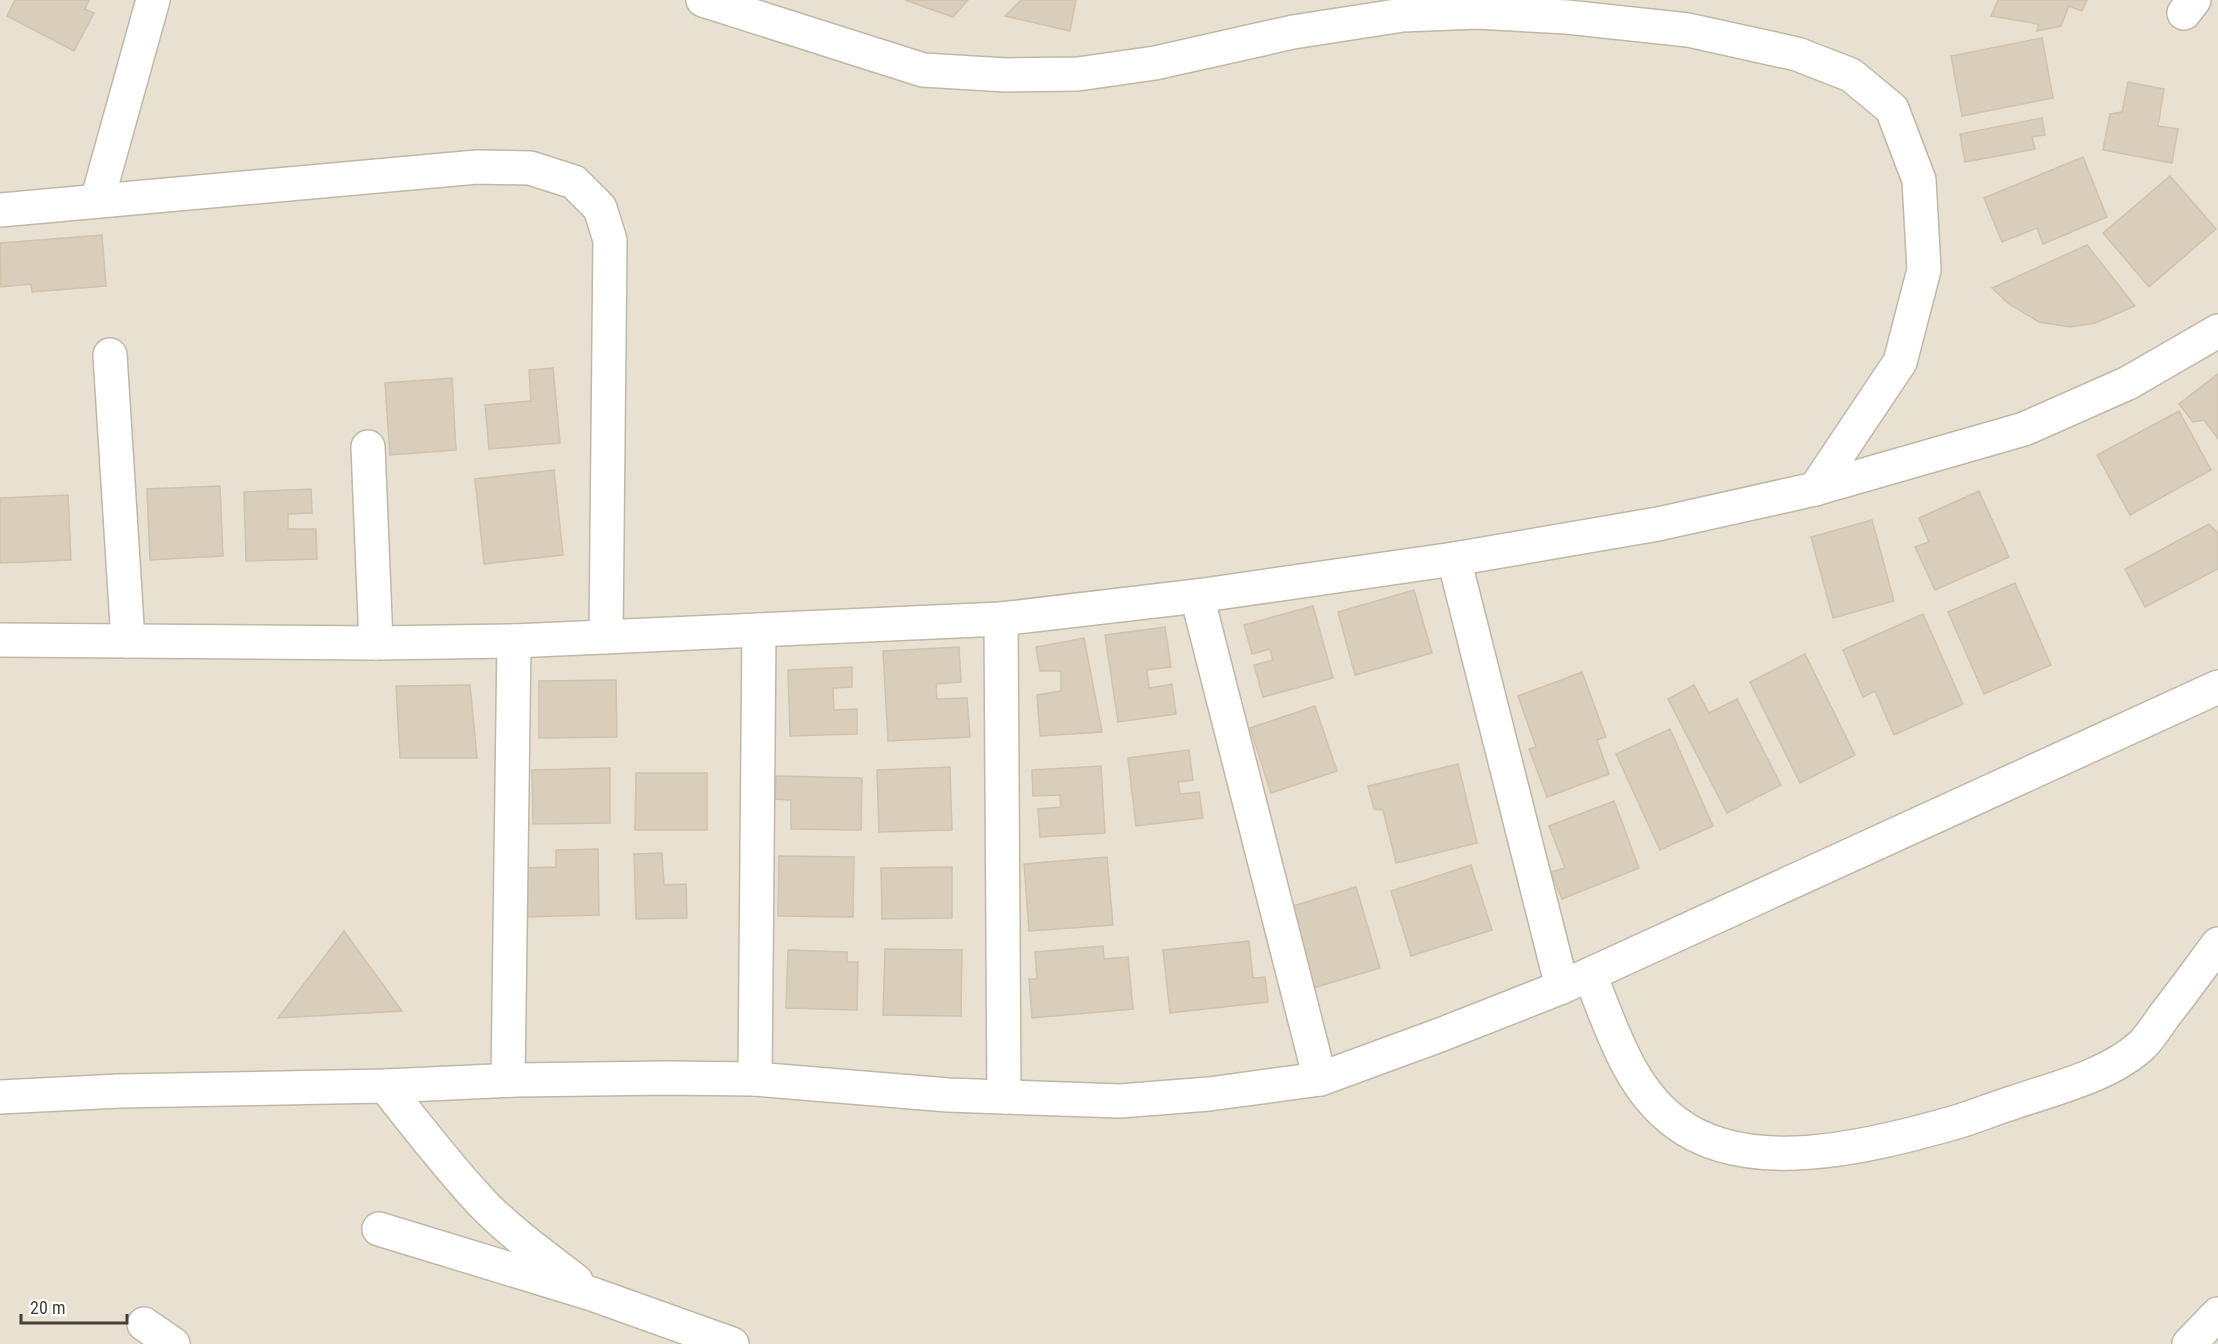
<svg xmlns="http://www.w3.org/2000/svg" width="2218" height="1344" viewBox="0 0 2218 1344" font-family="'Roboto Condensed',sans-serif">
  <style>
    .residential { fill: #e8e1d2 }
    .building { fill: #d9cdbc; stroke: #d1c2ab; stroke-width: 1.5 }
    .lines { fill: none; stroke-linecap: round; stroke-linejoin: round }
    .minor-casing { stroke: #c0b7a6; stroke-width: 36 }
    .minor { stroke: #fff; stroke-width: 33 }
  </style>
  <rect width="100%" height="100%" fill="#f4efe4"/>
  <rect class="residential" x="0" y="0" width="2218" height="1344"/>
  <g class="building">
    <polygon points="15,0 89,0 85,9 94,13 74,51 7,16"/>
    <polygon points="905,0 968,0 953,17"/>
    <polygon points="1021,0 1076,0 1070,31 1005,16"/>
    <polygon points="1998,0 2087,0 2082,11 2069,6 2061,26 2037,31 2038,24 1991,16"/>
    <polygon points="2042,38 2053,98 1962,116 1951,56"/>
    <polygon points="2128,82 2164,89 2158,126 2178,129 2172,163 2103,150 2110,114 2122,112"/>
    <polygon points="2042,118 2045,135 2032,137 2035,149 1965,162 1960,134"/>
    <polygon points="2083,157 2107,217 2043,244 2037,228 2002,242 1984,198"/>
    <polygon points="2170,176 2216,229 2149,287 2103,233"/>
    <polygon points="102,235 106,286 32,292 31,284 1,287 0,243"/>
    <polygon points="2087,245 2135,306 2095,323 2070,327 2039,322 2009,304 1992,288"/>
    <polygon points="553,368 560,443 489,449 485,405 531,401 529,370"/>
    <polygon points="2218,374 2218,439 2204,420 2193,422 2179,404"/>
    <polygon points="452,378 456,450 390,455 385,383"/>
    <polygon points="2179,411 2211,470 2130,515 2097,455"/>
    <polygon points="554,470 563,555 484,564 475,479"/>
    <polygon points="220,486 223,556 150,560 147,489"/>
    <polygon points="311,489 312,513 288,514 288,529 316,529 317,559 246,561 244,492"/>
    <polygon points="1979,491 2009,557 1935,590 1915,547 1929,542 1919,518"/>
    <polygon points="68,495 71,560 0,563 0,498"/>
    <polygon points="1872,520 1894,601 1833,618 1811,537"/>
    <polygon points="2209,524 2218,533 2218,569 2145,607 2125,569"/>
    <polygon points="2015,583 2051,665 1984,694 1948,612"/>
    <polygon points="1414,590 1432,653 1355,675 1338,612"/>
    <polygon points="1313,606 1333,678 1263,697 1254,665 1273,660 1270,649 1252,654 1244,625"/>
    <polygon points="1923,614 1963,704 1894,735 1875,691 1863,697 1843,650"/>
    <polygon points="1165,627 1171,667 1147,670 1149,688 1172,684 1176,714 1118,722 1105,635"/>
    <polygon points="1084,638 1102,732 1040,736 1037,695 1061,691 1061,671 1040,671 1036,647"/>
    <polygon points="959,647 961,682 936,684 937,699 967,698 970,737 888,741 883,651"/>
    <polygon points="1805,654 1855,755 1800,783 1750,682"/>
    <polygon points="852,667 852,687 833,688 834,710 857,709 857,734 790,736 788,670"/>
    <polygon points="1582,672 1606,737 1597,740 1609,774 1547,797 1529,749 1536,747 1518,696"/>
    <polygon points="616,680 617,737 539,738 539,681"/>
    <polygon points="470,685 477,758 400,758 396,686"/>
    <polygon points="1694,685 1709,713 1737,699 1781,785 1727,813 1668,699"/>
    <polygon points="1315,706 1337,771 1271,793 1250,728"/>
    <polygon points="1670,729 1713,826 1660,850 1616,754"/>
    <polygon points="1189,750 1193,780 1178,782 1180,794 1199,792 1203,818 1136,826 1128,758"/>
    <polygon points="1458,764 1477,843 1396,863 1383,810 1374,809 1368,786"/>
    <polygon points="1101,766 1105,833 1040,837 1038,809 1061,807 1060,795 1033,796 1032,770"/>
    <polygon points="950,767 952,830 879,832 877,770"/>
    <polygon points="610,768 610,823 533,824 532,770"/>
    <polygon points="636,773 707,773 707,830 635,830"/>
    <polygon points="776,776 862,778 861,830 791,829 791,800 775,799"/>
    <polygon points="1614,801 1639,868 1562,899 1551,872 1565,868 1549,826"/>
    <polygon points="598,849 599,915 521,917 520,868 556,867 556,850"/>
    <polygon points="662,853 664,885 686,884 687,918 636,919 634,854"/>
    <polygon points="779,856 854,857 853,917 778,916"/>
    <polygon points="1107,857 1113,925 1029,931 1024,864"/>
    <polygon points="1471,865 1492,930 1411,956 1391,891"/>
    <polygon points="952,867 952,918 882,919 881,868"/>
    <polygon points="1356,887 1380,968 1310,989 1286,908"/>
    <polygon points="344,931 402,1011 278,1018"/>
    <polygon points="1249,941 1253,978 1265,977 1268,1002 1170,1013 1163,950"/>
    <polygon points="1103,946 1104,959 1128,957 1133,1009 1032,1018 1029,979 1037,979 1035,952"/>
    <polygon points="885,949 962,950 961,1016 883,1015"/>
    <polygon points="788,950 847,952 847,962 858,962 857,1010 786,1008"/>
  </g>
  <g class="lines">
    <defs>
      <g id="minor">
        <polyline points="703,0 923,70 1006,75 1078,74 1155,63 1293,32 1403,15 1477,12 1567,17 1688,30 1797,54 1851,75 1892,109 1919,180 1924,270 1900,362 1815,489"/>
        <polyline points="2184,13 2194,0"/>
        <polyline points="97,201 153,0"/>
        <polyline points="0,210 477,167 530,168 574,182 600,208 610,240 606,637"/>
        <polyline points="110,355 128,641"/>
        <polyline points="368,447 376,643"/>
        <polyline points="1454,559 1562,987"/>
        <polyline points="1197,596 1320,1079"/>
        <polyline points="1001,619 1004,1097"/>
        <polyline points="0,640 376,643 514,641 1001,619 1197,596 1454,559 1658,524 1815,489 2024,429 2128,383 2218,331"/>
        <path d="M1590 975C1611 1026 1628 1087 1675 1122 1746 1177 1867 1147 1946 1125 1969 1119 1992 1109 2015 1102 2056 1088 2110 1075 2142 1045 2150 1037 2157 1026 2164 1016 2183 992 2200 968 2218 944"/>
        <polyline points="755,1079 759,630"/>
        <polyline points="508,1080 514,641"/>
        <path d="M385 1086C417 1126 448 1167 483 1204 511 1233 545 1257 576 1281"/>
        <polyline points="0,1097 119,1091 385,1086 517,1080 666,1078 755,1079 948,1095 1120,1101 1209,1094 1320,1079 1440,1035 1562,987 2218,687"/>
        <polyline points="379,1229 592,1294 732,1344"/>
        <polyline points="144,1324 173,1344"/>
        <polyline points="2189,1344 2218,1314"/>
      </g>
    </defs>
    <use href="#minor" class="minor-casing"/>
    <use href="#minor" class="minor"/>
  </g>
  <path d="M21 1314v9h106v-9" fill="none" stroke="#463f33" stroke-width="3"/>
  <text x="30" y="1314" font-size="18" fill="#463f33" stroke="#ffffff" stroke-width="4.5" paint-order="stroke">20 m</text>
</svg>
